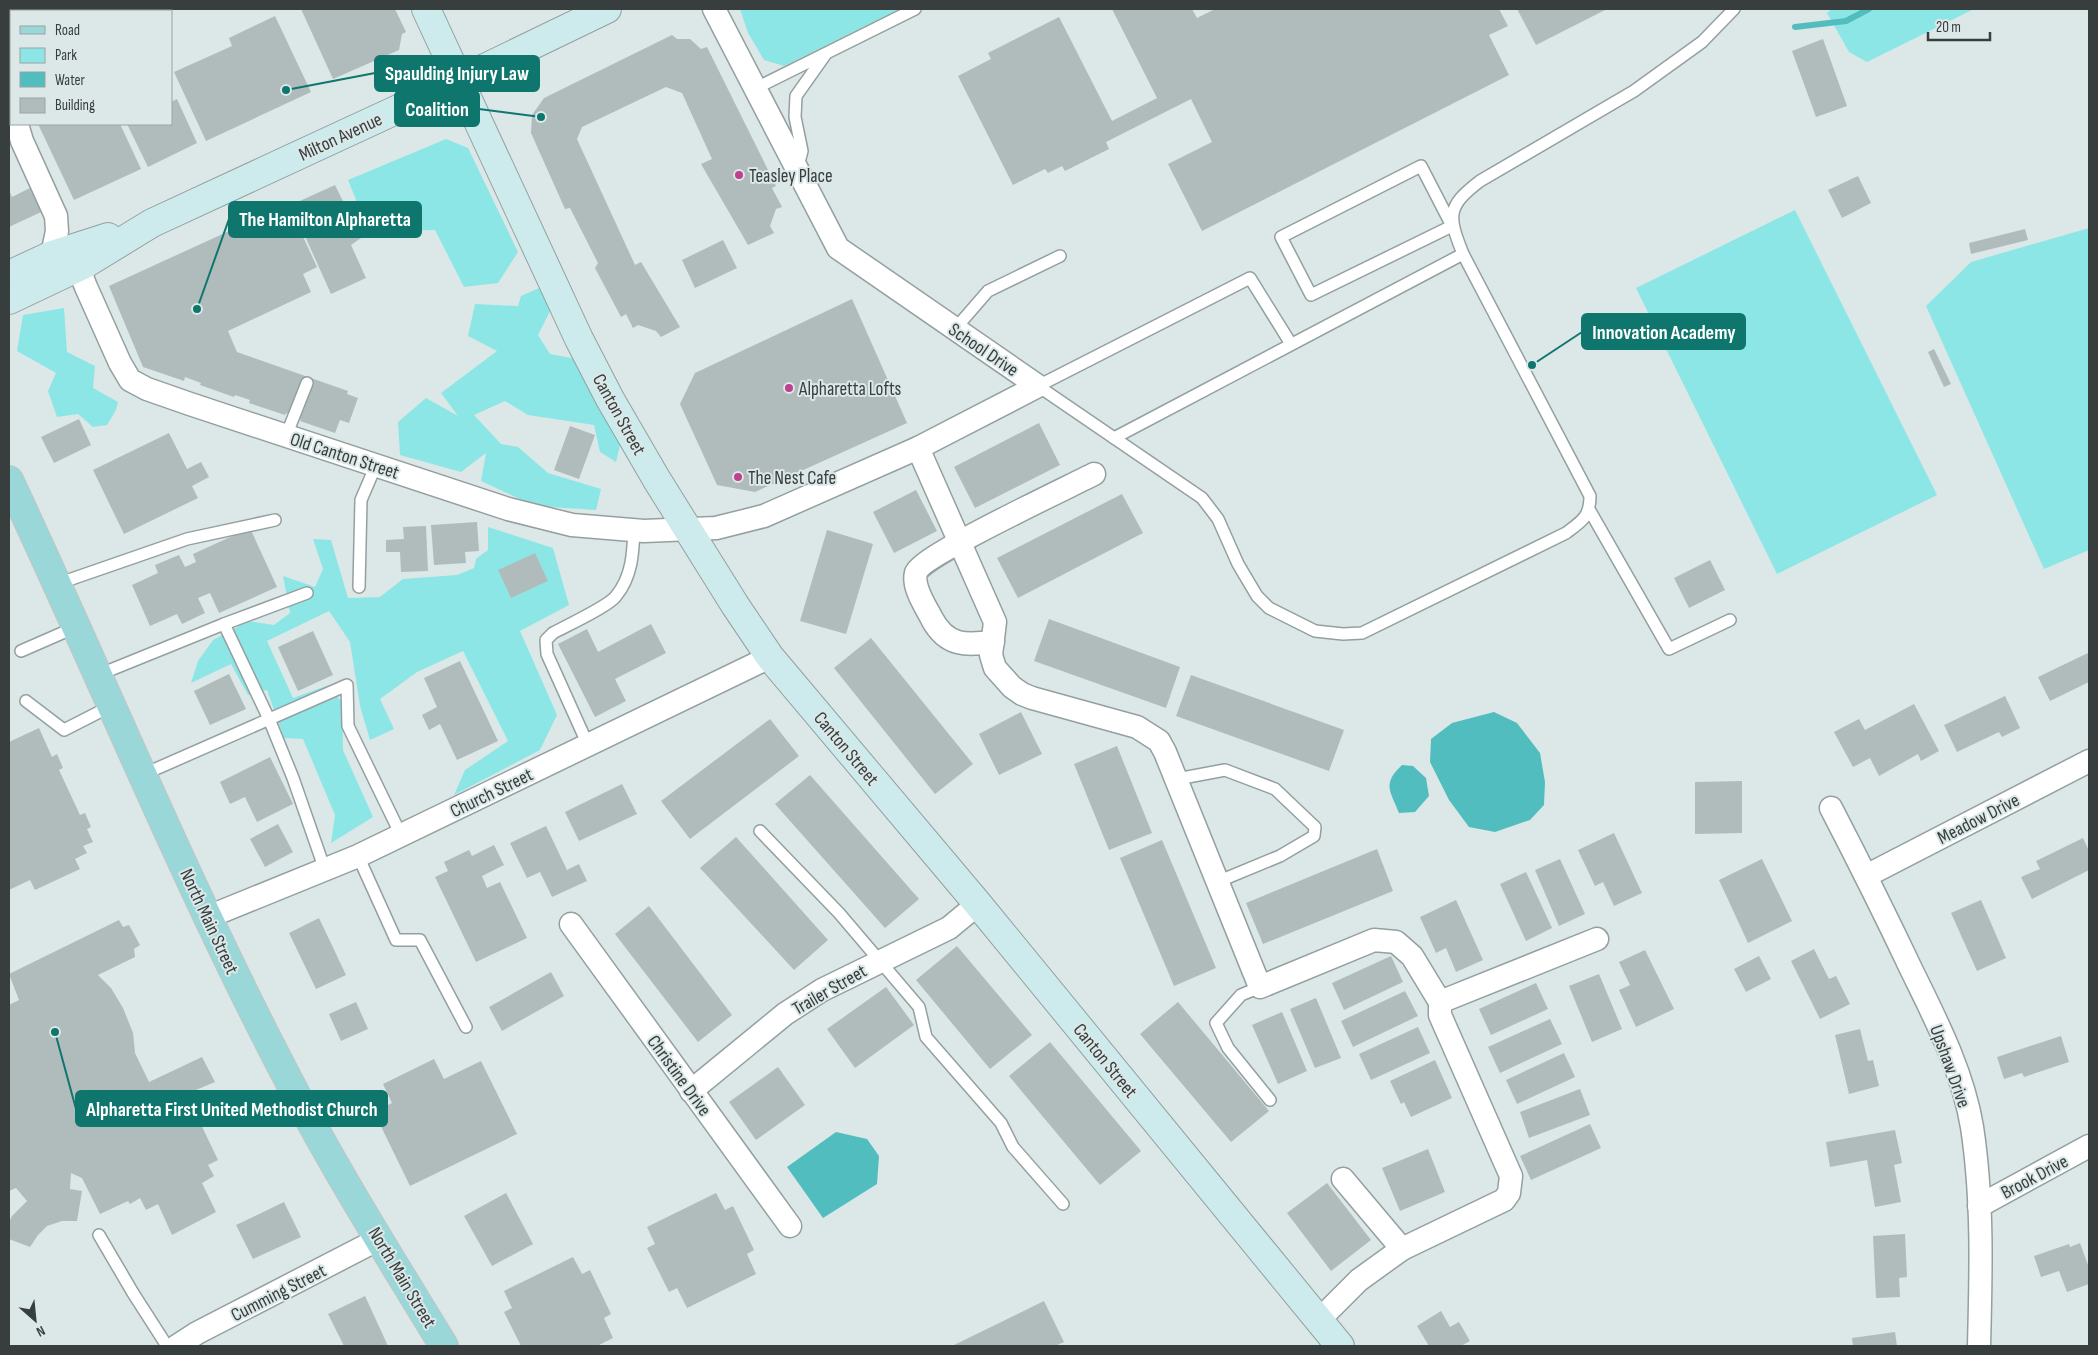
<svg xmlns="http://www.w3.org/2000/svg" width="2098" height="1355" viewBox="0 0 2098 1355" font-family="'Sofia Sans Condensed',sans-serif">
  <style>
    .green { fill: #8de6e6 }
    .water { fill: #52bdbe }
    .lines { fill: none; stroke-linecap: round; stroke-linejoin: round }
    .stream { stroke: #52bdbe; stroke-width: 6 }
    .building { fill: #b0bcbc }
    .lane-casing { stroke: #94a0a0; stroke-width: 14 }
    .street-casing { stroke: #94a0a0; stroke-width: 25 }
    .secondary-casing { stroke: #94a0a0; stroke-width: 30 }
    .primary-casing { stroke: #c3c5c5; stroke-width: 30 }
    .lane { stroke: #fff; stroke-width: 11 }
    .street { stroke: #fff; stroke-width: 22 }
    .secondary { stroke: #cdebec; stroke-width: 28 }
    .primary { stroke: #9ad7d8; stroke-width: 28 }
    .poi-dot { fill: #be408f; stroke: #dbe8e7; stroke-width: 2 }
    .labels { text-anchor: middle; stroke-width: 4; stroke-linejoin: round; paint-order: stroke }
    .street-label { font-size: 19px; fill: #383d3d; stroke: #dbe8e7 }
    .poi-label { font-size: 19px; fill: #383d3d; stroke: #dbe8e7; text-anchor: start }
    .leader { fill: none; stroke: #0f766e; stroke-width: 2 }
    .callout-dot { fill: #0f766e; stroke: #dbe8e7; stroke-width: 2 }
    .callout { fill: #0f766e; stroke: #0f766e; stroke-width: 2 }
    .callout-label { font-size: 20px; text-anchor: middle; font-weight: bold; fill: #fff }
  </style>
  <rect width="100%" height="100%" fill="#dbe8e7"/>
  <g class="green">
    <polygon points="740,9 900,9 784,66 764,60 748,33"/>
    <polygon points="1832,9 1974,9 1867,62 1849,52 1827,13"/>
    <polygon points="446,139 468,148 518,252 498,283 464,287 435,230 369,232 348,180"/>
    <polygon points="1795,210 1937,495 1777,574 1636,288"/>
    <polygon points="2089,228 2089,550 2044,569 1926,306 1971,262"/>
    <polygon points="539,288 551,309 538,335 550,354 582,360 601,397 598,408 621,441 616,462 600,452 594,425 528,415 505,401 474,415 501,444 518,447 548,473 601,489 596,510 535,506 481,481 486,453 461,472 400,455 398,422 426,398 458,416 441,393 497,351 468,336 475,304 518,306 521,296"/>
    <polygon points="64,308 67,352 95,366 93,388 118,402 116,410 107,425 93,427 78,414 57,417 48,391 56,373 17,351 23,315"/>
    <polygon points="488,527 553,548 569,605 520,631 557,715 540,750 454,795 465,770 508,741 463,651 417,672 380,699 394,729 370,740 360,706 350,642 329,611 267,641 293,698 329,685 342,703 343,750 373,817 331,843 335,815 303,739 284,738 267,690 248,695 231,664 191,683 198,661 213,640 248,621 274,625 290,613 283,576 315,587 323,569 313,539 331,540 348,598 380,597 403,579 457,575 474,568 476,559 488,550"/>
  </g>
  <g class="water">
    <polygon points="1494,712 1517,723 1540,753 1545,782 1544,805 1530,820 1495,832 1469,827 1449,800 1430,762 1431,739 1452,723"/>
    <path d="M1402 765 1413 766 1426 778 1429 796 1415 812 1399 813C1390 790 1382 784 1402 765Z"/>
    <polygon points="836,1132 867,1139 879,1156 877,1184 823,1218 787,1167"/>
  </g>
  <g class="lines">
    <polyline class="stream" points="1795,27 1846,21 1869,9"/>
  </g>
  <g class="building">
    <polygon points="301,9 395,9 406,32 402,34 399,50 333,79"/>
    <polygon points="1112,9 1192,9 1197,18 1215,9 1499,9 1508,26 1489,35 1509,75 1202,231 1168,164 1212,142 1191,99 1106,142 1109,149 1065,171 1062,166 1048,173 1045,169 1013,185 958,76 991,59 988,53 1059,17 1112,121 1157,98"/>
    <polygon points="1517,9 1607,9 1536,45"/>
    <polygon points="275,16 311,92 206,141 174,72 232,46 229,38"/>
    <polygon points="672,35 677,39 690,39 701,49 707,47 776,186 772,188 782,207 776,209 770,226 774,233 748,245 701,164 712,159 682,93 666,87 582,127 577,139 635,265 641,262 680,327 661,337 656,331 638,325 633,328 626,314 621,317 595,268 598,263 570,208 565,209 531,133 532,115 544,98"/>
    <polygon points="1823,39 1847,106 1816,117 1792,51"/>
    <polygon points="177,99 197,143 148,167 127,124 171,124 171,102"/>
    <polygon points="38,124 120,124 141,169 74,200"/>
    <polygon points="1858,176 1871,203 1842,218 1828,190"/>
    <polygon points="335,185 361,238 351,245 366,278 331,294 291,205"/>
    <polygon points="30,188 41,212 9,227 9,190 12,197"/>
    <polygon points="288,204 317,267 303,274 311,292 228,331 237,352 348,391 347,394 358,398 349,423 340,420 335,433 300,421 301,419 286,413 285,415 249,403 250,400 235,395 234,397 200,385 201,383 185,377 184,381 143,367 109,286"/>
    <polygon points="2025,229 2028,240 1971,254 1969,243"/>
    <polygon points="723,240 737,268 695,288 682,260"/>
    <polygon points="852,299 907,423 755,492 717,485 680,404 695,373"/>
    <polygon points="1934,349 1951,384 1944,387 1928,352"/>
    <polygon points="79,419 91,445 54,463 41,437"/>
    <polygon points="1039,423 1060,465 975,508 954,467"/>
    <polygon points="570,426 595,435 579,479 554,470"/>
    <polygon points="169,433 187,469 201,462 209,477 192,486 198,498 124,534 93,470"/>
    <polygon points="916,490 937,531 894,553 873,512"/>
    <polygon points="1122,494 1143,533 1018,598 997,558"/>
    <polygon points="477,522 479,551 465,552 466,563 434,565 431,525"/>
    <polygon points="426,526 428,571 401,572 400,552 386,552 386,540 404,539 403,527"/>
    <polygon points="250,528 277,587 219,613 210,593 198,598 205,613 182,624 177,614 150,626 132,585 158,573 155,565 179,555 185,567 196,562 193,554"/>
    <polygon points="827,530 873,544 846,634 800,621"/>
    <polygon points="535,553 548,581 511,598 498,570"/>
    <polygon points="1710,560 1725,590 1689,608 1674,578"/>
    <polygon points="1049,619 1180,667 1166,708 1034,661"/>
    <polygon points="651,624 666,653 615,679 626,701 595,717 558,644 587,629 598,652"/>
    <polygon points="313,631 333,675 298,691 278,647"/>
    <polygon points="871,638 973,764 935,794 834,668"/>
    <polygon points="2088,653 2089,682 2050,701 2038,677"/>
    <polygon points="460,661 498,741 457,760 440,724 429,730 422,715 437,707 424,678"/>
    <polygon points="229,674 246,709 210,725 194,691"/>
    <polygon points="1191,675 1344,730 1329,771 1176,716"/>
    <polygon points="2005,696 2020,728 2002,737 1999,732 1957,752 1944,725"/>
    <polygon points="1914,704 1939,751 1921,761 1918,754 1879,776 1870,758 1853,767 1834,732 1859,719 1865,730"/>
    <polygon points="1021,712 1042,754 999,775 979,734"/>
    <polygon points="770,719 799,756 690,839 661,801"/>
    <polygon points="39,728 52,757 57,754 63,768 59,770 80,815 85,813 91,827 87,829 93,842 83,846 87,853 75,859 80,869 35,890 30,880 9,890 9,742"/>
    <polygon points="1117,746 1152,833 1109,850 1074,764"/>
    <polygon points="270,757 293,804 257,822 245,797 230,804 220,782"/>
    <polygon points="810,775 919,899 885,928 775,804"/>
    <polygon points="1742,781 1742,833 1695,834 1695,782"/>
    <polygon points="622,784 637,814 579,841 565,812"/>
    <polygon points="278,824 293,852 265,867 250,839"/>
    <polygon points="546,826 567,870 579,864 587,881 552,897 540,872 527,878 510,843"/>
    <polygon points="1614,833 1642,893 1614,906 1603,882 1595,886 1578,850"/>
    <polygon points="736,837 828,940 794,970 700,868"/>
    <polygon points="2083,838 2089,851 2089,870 2032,899 2021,877 2040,869 2036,861"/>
    <polygon points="1162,840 1216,968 1174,986 1120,858"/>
    <polygon points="494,845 504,865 482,876 487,888 500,882 527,938 476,962 435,877 448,871 444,862 469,850 472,856"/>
    <polygon points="1377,849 1393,891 1263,944 1246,903"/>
    <polygon points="1560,859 1585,914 1559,926 1535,870"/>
    <polygon points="1762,859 1792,921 1748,943 1719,880"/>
    <polygon points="1526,872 1552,928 1526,941 1500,884"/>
    <polygon points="1456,900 1483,960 1456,972 1446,948 1436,953 1420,917"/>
    <polygon points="1981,900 2006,958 1977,971 1951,913"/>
    <polygon points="649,906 732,1015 698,1042 615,934"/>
    <polygon points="319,918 346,975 316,989 289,933"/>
    <polygon points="119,920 123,927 129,925 140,945 134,949 135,957 98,975 111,988 123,1008 133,1033 135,1053 149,1082 202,1057 215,1082 165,1103 170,1113 181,1107 187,1119 196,1114 218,1160 208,1165 214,1176 202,1183 216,1212 172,1235 158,1204 146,1210 140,1198 130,1204 128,1201 100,1214 82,1178 71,1173 70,1189 82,1191 77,1221 62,1221 47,1226 38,1235 30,1247 9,1239 9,1222 12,1216 27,1201 16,1188 9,1191 9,1005 19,1000 9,974"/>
    <polygon points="957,946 1032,1035 990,1069 916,980"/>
    <polygon points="1814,949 1829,979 1836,976 1850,1004 1820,1019 1791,961"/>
    <polygon points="1645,950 1674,1009 1636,1027 1619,990 1630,985 1619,962"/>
    <polygon points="1391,956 1403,982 1344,1010 1332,983"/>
    <polygon points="1759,956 1771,979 1746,992 1734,969"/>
    <polygon points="551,972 564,996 502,1031 489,1007"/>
    <polygon points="1599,974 1622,1029 1592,1042 1569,986"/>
    <polygon points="1536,983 1548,1009 1491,1035 1479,1009"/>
    <polygon points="886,987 914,1025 855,1068 827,1029"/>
    <polygon points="1405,991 1418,1016 1353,1047 1341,1021"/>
    <polygon points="1316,998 1341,1058 1315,1068 1290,1009"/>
    <polygon points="356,1002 368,1029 341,1041 329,1014"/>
    <polygon points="1178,1002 1269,1111 1231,1142 1140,1034"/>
    <polygon points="1282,1012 1307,1071 1278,1084 1252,1025"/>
    <polygon points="1550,1019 1562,1044 1500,1073 1488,1047"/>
    <polygon points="1418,1027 1430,1053 1371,1080 1359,1054"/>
    <polygon points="1860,1029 1868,1061 1873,1060 1879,1086 1849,1094 1835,1035"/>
    <polygon points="2061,1036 2069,1062 2024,1077 2022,1073 2004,1079 1997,1057"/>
    <polygon points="1050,1042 1141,1151 1100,1185 1009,1076"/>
    <polygon points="1564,1053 1575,1077 1517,1104 1506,1080"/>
    <polygon points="434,1059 444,1079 481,1061 517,1134 410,1186 374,1112 392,1103 383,1084"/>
    <polygon points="1435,1060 1452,1098 1411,1117 1404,1102 1401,1104 1390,1081"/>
    <polygon points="778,1067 805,1105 756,1140 729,1102"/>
    <polygon points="1580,1089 1590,1115 1529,1138 1520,1112"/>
    <polygon points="1590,1124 1601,1148 1531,1180 1520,1156"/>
    <polygon points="1895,1130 1902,1163 1894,1165 1901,1202 1875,1207 1867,1160 1830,1167 1826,1142"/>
    <polygon points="1428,1149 1445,1192 1400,1211 1382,1168"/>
    <polygon points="1327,1183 1371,1240 1331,1271 1287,1213"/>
    <polygon points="506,1193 533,1244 492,1266 464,1216"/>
    <polygon points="716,1193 725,1210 733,1206 754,1250 747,1254 756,1274 687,1308 677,1288 669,1292 647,1248 655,1244 647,1227"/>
    <polygon points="284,1202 301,1237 253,1259 236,1225"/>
    <polygon points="1905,1234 1907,1277 1899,1278 1900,1297 1876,1298 1873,1236"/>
    <polygon points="2080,1243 2089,1268 2089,1284 2067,1292 2059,1271 2041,1277 2034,1256 2069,1244 2070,1247"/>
    <polygon points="573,1257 582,1274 590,1270 611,1314 604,1318 613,1338 597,1346 521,1346 504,1312 512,1308 504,1291"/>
    <polygon points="365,1296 388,1346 344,1346 328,1314"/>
    <polygon points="1044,1301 1064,1342 1055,1346 952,1346"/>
    <polygon points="1441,1311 1450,1327 1459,1322 1470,1341 1461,1346 1429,1346 1417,1326"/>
    <polygon points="1895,1332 1897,1346 1853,1346 1852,1338"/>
  </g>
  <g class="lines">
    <defs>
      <g id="lane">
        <polyline points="9,14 11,17"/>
        <polyline points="756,88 915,9"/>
        <polyline points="798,166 802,151 795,117 796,96 825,55"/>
        <polygon points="1421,166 1452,226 1311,295 1281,237"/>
        <polyline points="955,329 988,291 1060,256"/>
        <path d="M1291 344 1250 278 1038 386 1202 498 1218 519 1238 564 1257 596 1269 608 1315 631 1343 634 1362 633 1566 533C1582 521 1590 517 1590 496L1463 254"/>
        <polyline points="286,436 307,383"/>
        <path d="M1114 438 1463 254C1448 216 1446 207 1480 181L1634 91 1702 42 1734 9"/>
        <polyline points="1590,511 1669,649 1730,620"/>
        <polyline points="57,584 187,539 275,520"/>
        <polyline points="359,587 361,500 376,465"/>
        <polyline points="224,624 269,719 293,778 325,870"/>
        <polyline points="21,651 76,627"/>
        <polyline points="98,675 224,624 307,593"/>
        <polyline points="26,701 64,730 111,706"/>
        <path d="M588 745 547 654 546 640 553 633C566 626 609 606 616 596 632 577 633 553 634 530"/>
        <polyline points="142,775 347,685 348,726 401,835"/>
        <polyline points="1177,779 1225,770 1275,789 1315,827 1314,836 1280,856 1217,882"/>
        <polyline points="760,831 839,913 919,1007 926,1037 1001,1123 1013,1147 1063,1204"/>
        <polyline points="358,856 396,940 420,940 466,1027"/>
        <polyline points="1260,987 1241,995 1216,1023 1228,1048 1270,1100"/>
        <polyline points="99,1235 133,1293 167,1346"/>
      </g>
      <g id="street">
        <polyline points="47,11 48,9"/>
        <polyline points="17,124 22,141 56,216 57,231 52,255"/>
        <polyline points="85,264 82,277 86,287 120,363 130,380 147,389 190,404 508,509 572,525 644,531 716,528 764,516 918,448 1038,386 838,248 714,9"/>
        <polyline points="918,448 995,622 991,655 995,668 1012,687 1022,694 1032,698 1137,727 1159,741 1165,752 1260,987 1374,940 1396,942 1412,956 1440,1002"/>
        <path d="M993 642C966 645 947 647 932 619 926 607 912 587 916 573 921 556 1069 487 1094 474"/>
        <path d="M1831 808C1859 862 1886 916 1912 971 1936 1020 1963 1072 1972 1127 1983 1199 1981 1273 1979 1346"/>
        <polyline points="1866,876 2089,761"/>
        <polyline points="208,917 358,856 770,657"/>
        <polyline points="571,924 790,1226"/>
        <polyline points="691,1091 785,1014 822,990 949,928 978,904"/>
        <polyline points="1343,1179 1402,1249"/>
        <polyline points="1979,1206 2089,1146"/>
        <polyline points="1319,1320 1359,1280 1402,1249 1504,1200 1509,1193 1511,1176 1440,1015 1440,1002 1597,939"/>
        <polyline points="177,1346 197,1333 379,1239"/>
      </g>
      <g id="secondary">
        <polyline points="426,9 579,339 610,399 657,480 735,605 770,657 978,904 1340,1346"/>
        <polyline points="9,275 52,255 108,237"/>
        <polyline points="9,300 85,264 152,223 435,92 607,9"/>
      </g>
      <path id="primary" d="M9 480C103 680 186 885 289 1081 336 1172 391 1259 444 1346"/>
    </defs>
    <use href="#lane" class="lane-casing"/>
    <use href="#street" class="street-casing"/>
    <use href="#secondary" class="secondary-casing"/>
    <use href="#primary" class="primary-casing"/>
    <use href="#lane" class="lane"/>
    <use href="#street" class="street"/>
    <use href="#secondary" class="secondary"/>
    <use href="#primary" class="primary"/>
  </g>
  <g class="poi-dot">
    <circle cx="739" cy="175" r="5"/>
    <circle cx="789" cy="388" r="5"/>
    <circle cx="738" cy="477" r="5"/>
  </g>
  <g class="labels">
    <g class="street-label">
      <text transform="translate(340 136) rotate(-25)" y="7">Milton Avenue</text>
      <text transform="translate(984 349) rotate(34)" y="7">School Drive</text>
      <text transform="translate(620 414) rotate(61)" y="7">Canton Street</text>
      <text transform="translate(345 455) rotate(18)" y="7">Old Canton Street</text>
      <text transform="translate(847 748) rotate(50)" y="7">Canton Street</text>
      <text transform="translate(491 792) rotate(-26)" y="7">Church Street</text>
      <text transform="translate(1978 818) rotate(-27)" y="7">Meadow Drive</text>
      <text transform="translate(210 921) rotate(65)" y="7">North Main Street</text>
      <text transform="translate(829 989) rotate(-30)" y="7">Trailer Street</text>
      <text transform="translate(1106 1060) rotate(51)" y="7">Canton Street</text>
      <text transform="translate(1951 1066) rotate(70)" y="7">Upshaw Drive</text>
      <text transform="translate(680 1075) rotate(54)" y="7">Christine Drive</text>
      <text transform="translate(2034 1176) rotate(-28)" y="7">Brook Drive</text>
      <text transform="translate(403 1277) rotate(59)" y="7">North Main Street</text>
      <text transform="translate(278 1292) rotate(-27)" y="7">Cumming Street</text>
    </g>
    <g class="poi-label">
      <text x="749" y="182">Teasley Place</text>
      <text x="799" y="395">Alpharetta Lofts</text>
      <text x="748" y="484">The Nest Cafe</text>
    </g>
  </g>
  <path class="leader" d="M286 90L375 73M541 117L479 109M197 309L229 219M1532 365L1582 332M55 1032L76 1109"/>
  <g class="callout-dot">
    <circle cx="286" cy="90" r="5"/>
    <circle cx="541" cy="117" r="5"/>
    <circle cx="197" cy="309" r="5"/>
    <circle cx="1532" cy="365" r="5"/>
    <circle cx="55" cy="1032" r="5"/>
  </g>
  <g class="callout">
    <rect x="375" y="56" width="164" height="35" rx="5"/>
    <rect x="395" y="91" width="84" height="35" rx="5"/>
    <rect x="229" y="202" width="192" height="35" rx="5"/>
    <rect x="1582" y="314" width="163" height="35" rx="5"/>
    <rect x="76" y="1091" width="311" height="35" rx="5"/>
  </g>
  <g class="callout-label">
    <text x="457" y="80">Spaulding Injury Law</text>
    <text x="437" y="116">Coalition</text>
    <text x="325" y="226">The Hamilton Alpharetta</text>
    <text x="1664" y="339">Innovation Academy</text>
    <text x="232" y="1116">Alpharetta First United Methodist Church</text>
  </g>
  <rect width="2098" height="1355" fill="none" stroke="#383d3d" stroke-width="20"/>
  <rect x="10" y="10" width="162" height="115" fill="#dbe8e7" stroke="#9aa4a3"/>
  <rect x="20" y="26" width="25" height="8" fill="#9ad7d8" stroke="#9aa4a3"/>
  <text x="55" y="35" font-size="15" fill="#383d3d">Road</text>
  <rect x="20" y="48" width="25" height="15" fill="#8de6e6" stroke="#9aa4a3"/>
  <text x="55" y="60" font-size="15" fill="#383d3d">Park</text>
  <rect x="20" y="72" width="25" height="15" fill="#52bdbe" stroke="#9aa4a3"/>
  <text x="55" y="85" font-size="15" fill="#383d3d">Water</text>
  <rect x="20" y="98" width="25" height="15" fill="#b0bcbc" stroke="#9aa4a3"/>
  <text x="55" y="110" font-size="15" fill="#383d3d">Building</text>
  <g transform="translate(35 1320) rotate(153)" stroke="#dbe8e7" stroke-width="4" paint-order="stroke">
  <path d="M0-4L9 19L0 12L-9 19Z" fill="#383d3d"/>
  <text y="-8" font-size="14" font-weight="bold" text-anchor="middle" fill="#383d3d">N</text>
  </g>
  <path d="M1928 32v8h62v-8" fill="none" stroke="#383d3d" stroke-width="2.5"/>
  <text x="1936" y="32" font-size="15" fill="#383d3d" stroke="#dbe8e7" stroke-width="4" paint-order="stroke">20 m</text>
</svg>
